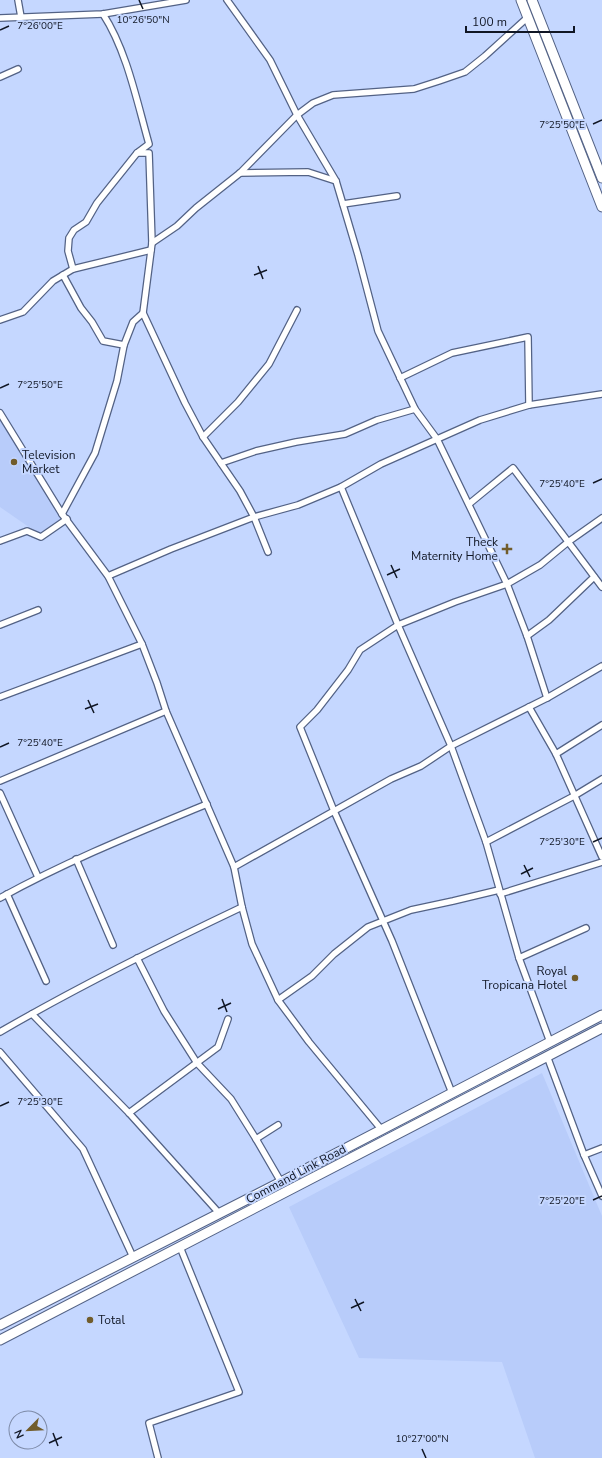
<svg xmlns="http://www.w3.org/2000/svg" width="602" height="1458" viewBox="0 0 602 1458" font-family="'Nunito Sans',sans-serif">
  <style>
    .built { fill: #b8ccfa }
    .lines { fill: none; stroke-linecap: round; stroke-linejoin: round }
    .minor-casing { stroke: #536285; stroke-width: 8 }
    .primary-casing { stroke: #536285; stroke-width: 11 }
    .trunk-casing { stroke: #536285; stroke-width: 11 }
    .minor { stroke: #fff; stroke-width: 5.5 }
    .primary { stroke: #fff; stroke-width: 9 }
    .trunk { stroke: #fff; stroke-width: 9 }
    .ticks { fill: none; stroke: #101624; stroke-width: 1.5 }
    .poi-dot { fill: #715c2b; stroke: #c5d7ff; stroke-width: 1.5 }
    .labels { text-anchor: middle; stroke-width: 4; stroke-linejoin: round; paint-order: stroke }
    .poi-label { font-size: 12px; fill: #101624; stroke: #c5d7ff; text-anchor: start }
    .street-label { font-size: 12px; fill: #101624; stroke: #c5d7ff }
    .ticks-label { font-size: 10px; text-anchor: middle; fill: #101624; stroke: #c5d7ff; stroke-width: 4; stroke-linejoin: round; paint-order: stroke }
  </style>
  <rect width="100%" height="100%" fill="#c5d7ff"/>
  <g class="built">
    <polygon points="0,416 64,521 39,534 0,507"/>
    <polygon points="542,1073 602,1216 602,1458 535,1458 502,1362 359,1358 289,1207"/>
  </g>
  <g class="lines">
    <defs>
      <g id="minor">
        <polyline points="18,0 21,17"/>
        <polyline points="227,0 270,60 297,115 336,181 358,255 378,331 415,409 437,439 507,584 527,636 547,698"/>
        <polyline points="0,18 103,14 186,0"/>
        <polyline points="0,77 18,69"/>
        <polyline points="240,173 308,172 336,181"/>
        <polyline points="343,204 397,196"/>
        <polyline points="152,243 177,226 196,208 240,173 297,115 313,103 333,95 414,89 439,81 465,72 485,56 528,17"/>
        <polyline points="73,269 68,251 69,238 74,230 86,222 97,203 137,153"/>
        <polyline points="63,275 81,308 92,322 103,341 124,345"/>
        <polyline points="143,313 185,403 203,437 240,491 254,517 268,552"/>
        <polyline points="0,320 23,312 53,281 73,269 151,250"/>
        <polyline points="400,378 452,353 528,337 529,405"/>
        <polyline points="0,413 62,514 108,576 142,644 157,683 166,711 234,867 242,907 252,944 278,1000 309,1042 381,1129"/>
        <polyline points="203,437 238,402 269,364 297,310"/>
        <polyline points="221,463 256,451 296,442 345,434 377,420 415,409"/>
        <polyline points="341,487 398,625 451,746 486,842 519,958 550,1042"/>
        <polyline points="469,504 513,468 602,587"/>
        <path d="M62 514 95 453 117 381 124 345 133 322 143 313 152 243 149 153H137L149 144C137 102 127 51 103 14"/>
        <polyline points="0,541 27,531 41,537 67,519"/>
        <polyline points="108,576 171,549 254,517 298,505 341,487 381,464 480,420 529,405 602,394"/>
        <polyline points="0,625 38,610"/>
        <polyline points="527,636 549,620 594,577"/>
        <polyline points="0,697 142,644"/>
        <polyline points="529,707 556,754 602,857"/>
        <polyline points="556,754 602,725"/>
        <polyline points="0,781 166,711"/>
        <polyline points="0,793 38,877"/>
        <polyline points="486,842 574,796 602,779"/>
        <polyline points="76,859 113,945"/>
        <polyline points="234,867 391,779 421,766 451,746 547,698 602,666"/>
        <polyline points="7,894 46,981"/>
        <polyline points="500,894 602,862"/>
        <path d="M0 898C67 861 137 833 207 804"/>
        <polyline points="137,958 164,1011 197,1063 231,1099 256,1139 281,1182"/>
        <polyline points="519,958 586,928"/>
        <polyline points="278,1000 312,976 334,954 368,927 411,910 453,901 499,890"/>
        <polyline points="32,1014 129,1113 219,1213"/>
        <path d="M0 1032C79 986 160 946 242 907"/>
        <polyline points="0,1052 83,1149 133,1257"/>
        <polyline points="547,1056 584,1155 602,1196"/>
        <polyline points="452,1093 392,941 334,811 300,727 317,710 348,670 360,650 398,625 455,602 507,584 540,565 568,542 602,518"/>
        <polyline points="129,1113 218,1047 228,1019"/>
        <polyline points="256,1139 278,1125"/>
        <polyline points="584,1155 602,1148"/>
        <polyline points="158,1458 149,1423 239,1392 180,1247"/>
      </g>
      <g id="primary">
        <polyline points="0,1325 281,1182 602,1015"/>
        <polyline points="0,1340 602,1028"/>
      </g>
      <g id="trunk">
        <polyline points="521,0 602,207"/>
        <polyline points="532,0 602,178"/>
      </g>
    </defs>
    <use href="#minor" class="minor-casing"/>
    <use href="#primary" class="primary-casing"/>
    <use href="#trunk" class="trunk-casing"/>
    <use href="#minor" class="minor"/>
    <use href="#primary" class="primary"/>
    <use href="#trunk" class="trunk"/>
  </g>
  <path class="ticks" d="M139 0 143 9M0 30 9 26M593 124 602 120M258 266 263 279M254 275 267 270M0 388 9 384M593 483 602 479M391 565 397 578M387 575 400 569M88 700 94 713M85 709 98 704M0 747 9 743M593 842 602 838M524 865 530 877M521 874 533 868M222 999 227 1012M218 1009 231 1003M0 1106 9 1102M593 1200 602 1196M355 1299 361 1311M351 1308 364 1302M53 1433 58 1446M49 1443 62 1437M422 1449 426 1458"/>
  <g class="poi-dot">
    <circle cx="14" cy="462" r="4"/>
    <path d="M505 543h4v4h4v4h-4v4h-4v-4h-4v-4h4z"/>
    <circle cx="575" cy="978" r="4"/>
    <circle cx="90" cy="1320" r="4"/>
  </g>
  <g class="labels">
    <g class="poi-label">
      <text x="22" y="459">Television<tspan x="22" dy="14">Market</tspan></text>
      <text x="498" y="546" text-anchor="end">Theck<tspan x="498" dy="14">Maternity Home</tspan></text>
      <text x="567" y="975" text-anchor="end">Royal<tspan x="567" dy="14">Tropicana Hotel</tspan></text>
      <text x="98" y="1324">Total</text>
    </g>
    <g class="street-label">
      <text transform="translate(296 1174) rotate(-28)" y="4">Command Link Road</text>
    </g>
  </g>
  <g class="ticks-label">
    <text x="143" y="23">10°26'50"N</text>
    <text x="40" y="29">7°26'00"E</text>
    <text x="562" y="128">7°25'50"E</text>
    <text x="40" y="388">7°25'50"E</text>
    <text x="562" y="487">7°25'40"E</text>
    <text x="40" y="746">7°25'40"E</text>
    <text x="562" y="845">7°25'30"E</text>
    <text x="40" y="1105">7°25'30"E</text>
    <text x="562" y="1204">7°25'20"E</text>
    <text x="422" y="1442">10°27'00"N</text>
  </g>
  <g transform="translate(28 1430) rotate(246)"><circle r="19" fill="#c5d7ff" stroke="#7d8aa7"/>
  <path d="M0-3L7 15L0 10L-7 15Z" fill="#715c2b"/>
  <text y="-6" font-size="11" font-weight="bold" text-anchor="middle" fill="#101624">N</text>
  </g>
  <path d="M466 26v6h108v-6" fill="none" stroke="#101624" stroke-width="2"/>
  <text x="472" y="26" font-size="12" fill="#101624" stroke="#c5d7ff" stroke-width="3" paint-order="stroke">100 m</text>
</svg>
